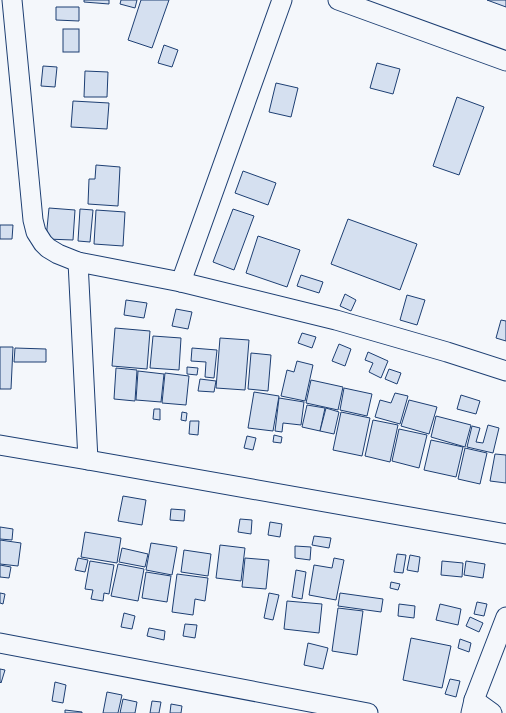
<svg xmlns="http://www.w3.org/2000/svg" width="506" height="713" viewBox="0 0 506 713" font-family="Helvetica,sans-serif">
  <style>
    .building { fill: #d5e0f0; stroke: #1d3f73 }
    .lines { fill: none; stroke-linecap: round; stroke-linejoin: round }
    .minor-casing { stroke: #1d3f73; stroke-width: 21 }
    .minor { stroke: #f4f7fb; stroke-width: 19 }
  </style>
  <rect width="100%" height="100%" fill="#f4f7fb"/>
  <g class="building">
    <polygon points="84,0 109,0 109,4 84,2"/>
    <polygon points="121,0 137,0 135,8 120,4"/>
    <polygon points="141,0 169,0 152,48 128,40"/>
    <polygon points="487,0 506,0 506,7"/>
    <polygon points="56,7 79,7 79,21 56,20"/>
    <rect x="63" y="29" width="16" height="23"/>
    <polygon points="164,45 178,50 172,67 158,63"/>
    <polygon points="377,63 400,69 393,94 370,88"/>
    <polygon points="43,66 57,67 55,87 41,86"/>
    <polygon points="85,71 108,72 107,97 84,97"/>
    <polygon points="276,83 298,88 291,117 269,112"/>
    <polygon points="457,97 484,107 459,175 433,166"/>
    <polygon points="73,101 109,103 107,129 71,127"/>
    <polygon points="96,165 120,167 118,206 88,204 89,179 95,179"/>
    <polygon points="243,171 276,183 268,205 235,193"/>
    <polygon points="49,208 75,210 73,240 46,239"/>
    <polygon points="80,209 93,210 90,242 78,241"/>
    <polygon points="233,209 254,216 234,270 213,262"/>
    <polygon points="96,210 125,212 123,246 94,244"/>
    <polygon points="348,219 417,244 400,290 331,264"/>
    <polygon points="0,225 13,225 12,239 0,239"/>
    <polygon points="258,236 300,250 287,287 246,273"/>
    <polygon points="301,275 323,282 319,293 297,286"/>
    <polygon points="345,294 356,300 351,311 340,306"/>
    <polygon points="407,295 425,300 417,325 400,320"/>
    <polygon points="126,300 147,303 144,318 124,315"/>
    <polygon points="176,309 192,312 188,329 172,326"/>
    <polygon points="501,320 506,321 506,341 496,338"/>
    <polygon points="115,328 150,331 147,369 112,366"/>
    <polygon points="302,333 316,337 312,348 298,343"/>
    <polygon points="153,336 181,338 179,370 150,368"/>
    <polygon points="220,338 249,340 245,390 216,388"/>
    <polygon points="339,344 351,349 345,366 332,361"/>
    <polygon points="0,347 13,347 11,389 0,389"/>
    <polygon points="15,348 46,349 46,362 14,362"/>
    <polygon points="192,348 217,350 214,378 205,377 206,362 191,361"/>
    <polygon points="368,352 388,361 381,378 369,372 373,363 365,360"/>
    <polygon points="251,353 271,355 268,391 248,389"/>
    <polygon points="297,361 313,365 305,401 281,396 287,370 294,372"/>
    <polygon points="187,367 198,368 197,375 187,374"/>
    <polygon points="116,368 137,370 135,401 114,399"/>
    <polygon points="389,369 401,373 397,384 385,379"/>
    <polygon points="138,371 164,374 161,402 136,400"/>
    <polygon points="165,373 189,376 186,405 162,403"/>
    <polygon points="200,379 216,381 214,392 198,391"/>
    <polygon points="311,380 343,387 338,410 306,403"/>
    <polygon points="344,388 372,394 367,416 340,410"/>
    <polygon points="254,392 279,396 273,431 248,428"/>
    <polygon points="395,393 408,396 400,424 375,417 380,400 391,403"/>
    <polygon points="461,395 480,401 476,414 457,409"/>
    <polygon points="279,398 304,402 301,425 283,423 282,432 275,431"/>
    <polygon points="409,400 437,407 429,434 401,426"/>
    <polygon points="307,405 325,408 320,431 302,427"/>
    <polygon points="326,408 339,412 334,434 320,431"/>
    <polygon points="154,409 160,409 160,420 153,419"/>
    <polygon points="182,412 187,413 186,421 181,420"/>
    <polygon points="341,412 370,418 362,456 333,450"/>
    <polygon points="436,416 471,425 465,447 431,437"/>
    <polygon points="373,420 398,425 390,462 365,456"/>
    <polygon points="190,421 199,421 198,435 189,434"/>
    <polygon points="488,425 499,428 493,453 467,447 472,426 480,428 476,442 483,443"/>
    <polygon points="399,429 427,435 419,468 392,461"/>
    <polygon points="274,435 282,437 281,443 273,442"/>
    <polygon points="247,436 256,438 253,450 244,448"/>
    <polygon points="431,440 463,447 456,477 424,470"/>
    <polygon points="465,448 487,453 480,484 458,479"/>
    <polygon points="495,454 506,455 506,483 490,481"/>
    <polygon points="123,496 146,500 142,525 118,521"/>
    <polygon points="171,509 185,510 184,521 170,520"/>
    <polygon points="240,519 252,520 251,534 238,532"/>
    <polygon points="270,522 282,524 280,537 268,535"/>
    <polygon points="0,527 13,529 12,540 0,539"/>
    <polygon points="85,532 121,538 117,563 81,557"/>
    <polygon points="314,536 331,538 329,548 312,545"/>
    <polygon points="0,540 21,543 18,566 0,564"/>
    <polygon points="151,543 177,547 172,575 146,570"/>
    <polygon points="220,545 245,548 241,581 216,578"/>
    <polygon points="295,546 311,547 310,560 295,558"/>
    <polygon points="122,548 148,554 145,567 119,562"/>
    <polygon points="184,550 211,554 208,576 181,572"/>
    <polygon points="397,554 406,555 403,573 394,572"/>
    <polygon points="410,555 420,557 418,572 407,570"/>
    <polygon points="78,558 88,560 85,572 75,570"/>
    <polygon points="245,558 269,560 266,589 242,587"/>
    <polygon points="334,558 344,560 336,600 309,595 314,565 332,568"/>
    <polygon points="90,561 114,565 109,594 104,593 103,601 91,599 93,590 85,589"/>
    <polygon points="442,561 463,563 462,577 441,575"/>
    <polygon points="466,561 485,564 483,578 464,575"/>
    <polygon points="118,564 144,569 138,601 111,596"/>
    <polygon points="0,565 11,567 9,578 0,577"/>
    <polygon points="296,570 306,572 302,599 292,597"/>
    <polygon points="146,572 171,576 167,602 142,598"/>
    <polygon points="177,574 208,578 205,601 195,599 193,615 172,612"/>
    <polygon points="391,582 400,584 398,590 390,588"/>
    <polygon points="0,593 5,594 3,604 0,603"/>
    <polygon points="269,593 279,595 273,620 264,618"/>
    <polygon points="340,593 383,599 381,612 338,606"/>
    <polygon points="287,601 322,604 319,633 284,629"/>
    <polygon points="477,602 487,604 484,616 474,614"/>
    <polygon points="399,604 415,606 414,618 398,616"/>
    <polygon points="440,604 461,609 458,625 436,620"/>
    <polygon points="338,608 363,611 357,655 332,651"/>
    <polygon points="124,613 135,616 132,629 121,627"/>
    <polygon points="470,617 483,623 479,632 466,626"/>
    <polygon points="185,624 197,625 195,638 183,636"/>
    <polygon points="149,628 165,631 164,640 147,636"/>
    <polygon points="411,638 451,646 442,688 403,680"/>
    <polygon points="460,639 471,643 469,652 458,648"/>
    <polygon points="308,643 328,648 323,669 304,665"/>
    <polygon points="0,669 5,670 1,683 0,682"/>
    <polygon points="450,679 460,681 456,697 445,694"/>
    <polygon points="55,682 66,685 63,703 52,701"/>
    <polygon points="107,692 122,695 118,713 103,713"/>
    <polygon points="123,699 137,702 135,713 120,713"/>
    <polygon points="152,701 161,702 159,713 150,713"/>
    <polygon points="171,704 182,706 181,713 170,713"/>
    <polygon points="65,710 82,712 82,713 65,713"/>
  </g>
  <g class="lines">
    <defs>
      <g id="minor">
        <polyline points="12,0 33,220 36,232 43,243 48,248 58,254 78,262 181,282 336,320 447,352 506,371"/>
        <polyline points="338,0 506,61"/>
        <polyline points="78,262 88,460"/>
        <polyline points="181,282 282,0"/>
        <polyline points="0,445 88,460 506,534"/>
        <polyline points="0,643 368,713"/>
        <polyline points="474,700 492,713"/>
        <polyline points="471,713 474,700 506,617"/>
      </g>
    </defs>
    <use href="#minor" class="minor-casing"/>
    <use href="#minor" class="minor"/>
  </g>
</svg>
